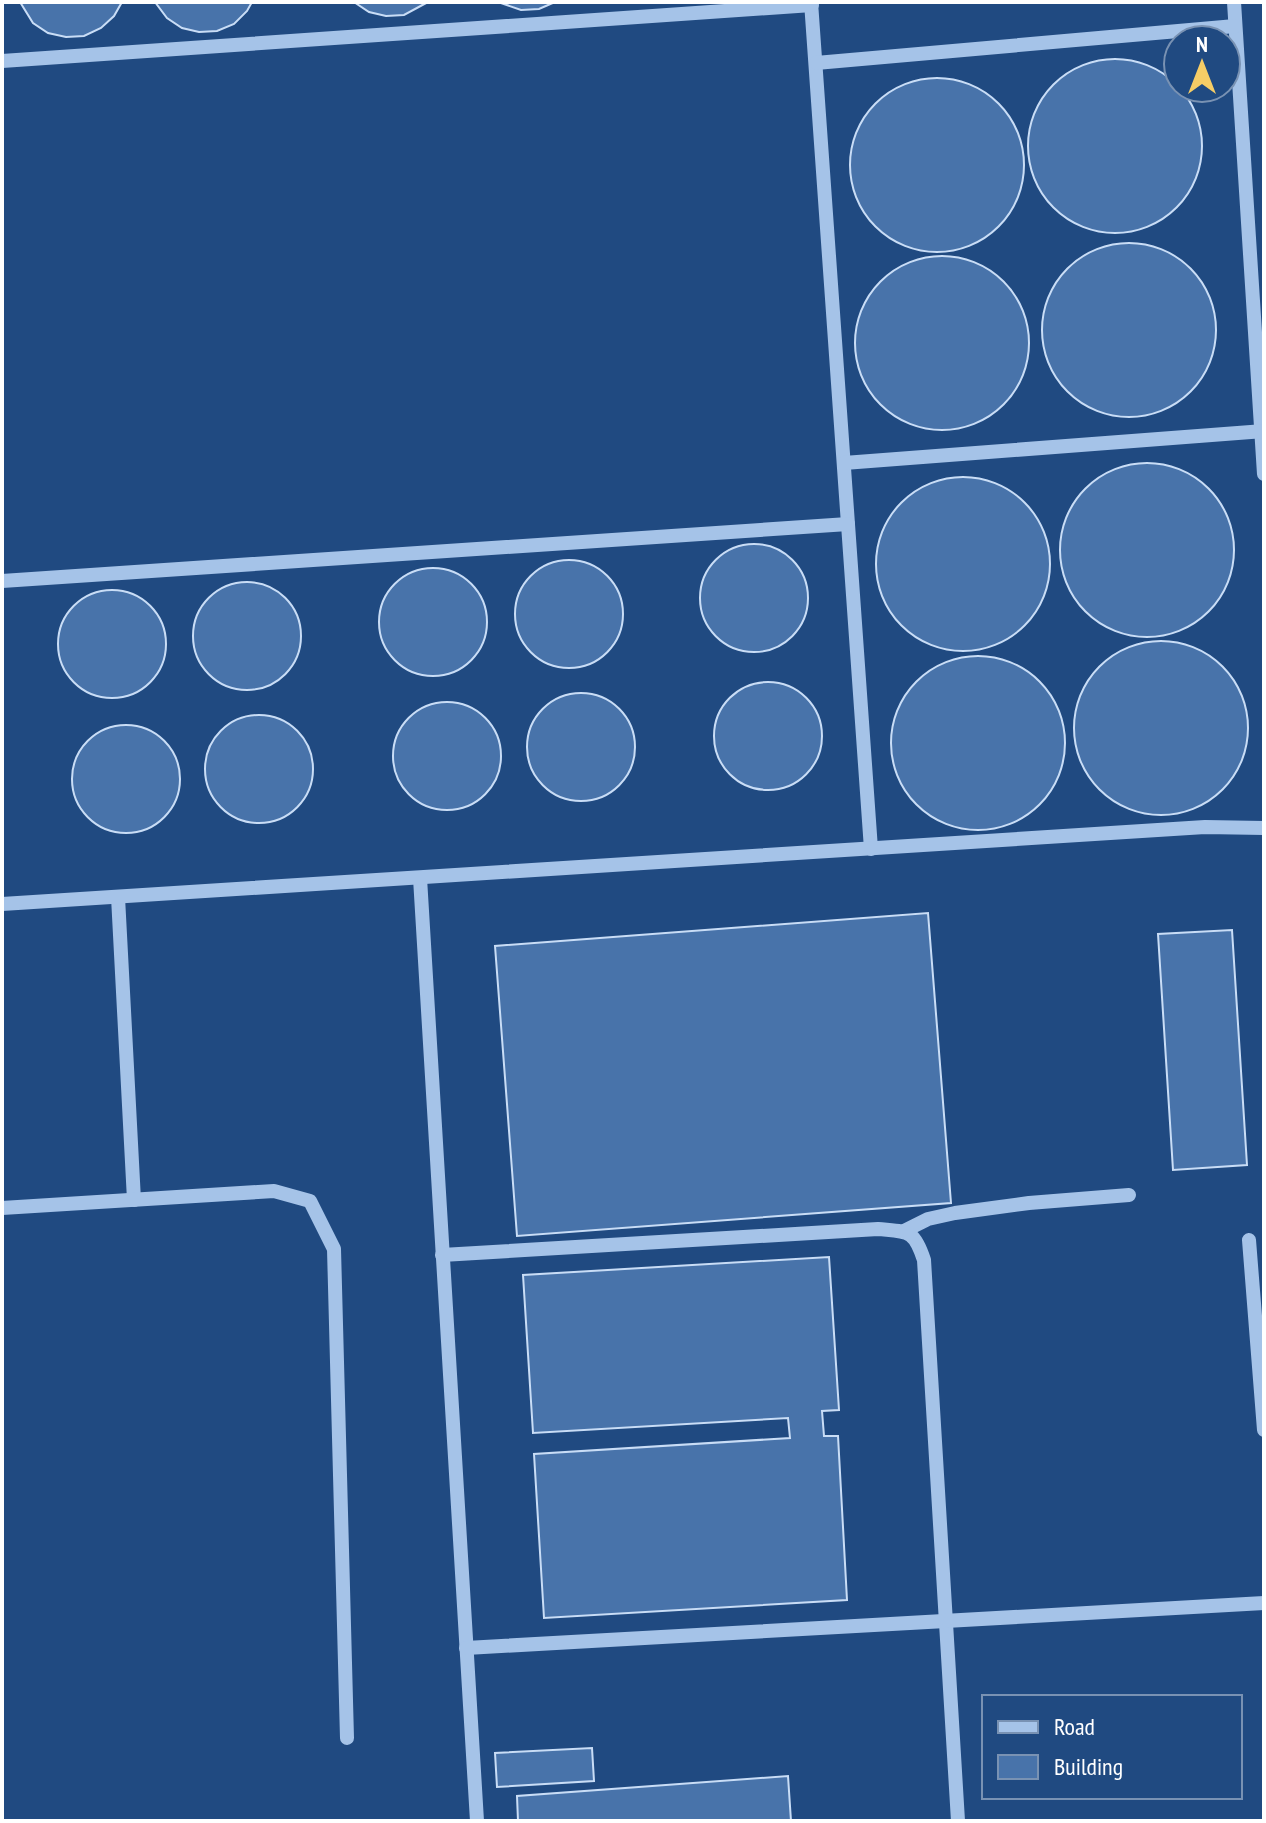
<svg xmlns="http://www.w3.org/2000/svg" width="1266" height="1823" viewBox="0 0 1266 1823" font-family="'PT Sans Narrow',sans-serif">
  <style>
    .building { fill: #4873aa; stroke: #c9ddf6; stroke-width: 2 }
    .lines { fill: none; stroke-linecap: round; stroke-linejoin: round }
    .minor { stroke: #a5c3e8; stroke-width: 14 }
  </style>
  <rect width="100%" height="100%" fill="#204a81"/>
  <g class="building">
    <polygon points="20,2 122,2 114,16 101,28 84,36 66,37 48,33 33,23"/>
    <polygon points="155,2 252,2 247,11 234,24 217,31 199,32 182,28 167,18"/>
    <polygon points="354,2 428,2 404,15 386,16 369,12"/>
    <polygon points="498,2 555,2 539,9 521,10"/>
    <circle cx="1115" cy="146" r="87"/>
    <circle cx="937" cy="165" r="87"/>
    <circle cx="1129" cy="330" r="87"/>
    <circle cx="942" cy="343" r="87"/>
    <circle cx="1147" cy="550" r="87"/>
    <circle cx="963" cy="564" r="87"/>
    <circle cx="754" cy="598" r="54"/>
    <circle cx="569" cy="614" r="54"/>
    <circle cx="433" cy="622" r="54"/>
    <circle cx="247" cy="636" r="54"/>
    <circle cx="112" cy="644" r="54"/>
    <circle cx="1161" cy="728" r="87"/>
    <circle cx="978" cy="743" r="87"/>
    <circle cx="768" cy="736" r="54"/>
    <circle cx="581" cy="747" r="54"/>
    <circle cx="447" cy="756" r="54"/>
    <circle cx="259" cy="769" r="54"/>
    <circle cx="126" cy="779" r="54"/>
    <polygon points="928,913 951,1203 517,1236 495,946"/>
    <polygon points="1232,930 1247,1165 1173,1170 1158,934"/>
    <polygon points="829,1257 839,1410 822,1411 824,1436 838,1436 847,1600 544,1618 534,1454 790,1438 788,1418 533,1433 523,1275"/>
    <polygon points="592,1748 594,1781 497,1787 495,1753"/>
    <polygon points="788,1776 791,1821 518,1821 517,1796"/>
  </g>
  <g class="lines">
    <g class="minor">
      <polyline points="811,2 871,849"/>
      <polyline points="1234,2 1264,474"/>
      <polyline points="2,61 812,5"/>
      <polyline points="816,63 1235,26"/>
      <polyline points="844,463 1264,431"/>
      <polyline points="2,581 848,524"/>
      <polyline points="420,878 477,1821"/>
      <polyline points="118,897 134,1200"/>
      <polyline points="2,904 1205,827 1264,828"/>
      <polyline points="2,1208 274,1191 310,1201 334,1249 347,1738"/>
      <polyline points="904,1231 928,1219 955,1213 1029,1203 1129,1195"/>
      <polyline points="1249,1240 1264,1430"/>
      <path d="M442 1255 878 1229C908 1232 914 1229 924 1260L958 1821"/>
      <polyline points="466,1648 1264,1603"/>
    </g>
  </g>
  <rect width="1266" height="1823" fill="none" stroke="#ffffff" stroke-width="8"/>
  <rect x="982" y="1695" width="260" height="104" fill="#204a81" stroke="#7992b3" stroke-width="2"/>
  <rect x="998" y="1721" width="40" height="12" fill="#a5c3e8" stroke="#7992b3" stroke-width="2"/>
  <text x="1054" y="1735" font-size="24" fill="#ffffff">Road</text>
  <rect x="998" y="1755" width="40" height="24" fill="#4873aa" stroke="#7992b3" stroke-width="2"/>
  <text x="1054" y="1775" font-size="24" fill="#ffffff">Building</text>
  <g transform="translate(1202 64)"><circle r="38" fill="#204a81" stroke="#7992b3" stroke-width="2"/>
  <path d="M0-6L14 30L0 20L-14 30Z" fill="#f6cd66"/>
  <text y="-12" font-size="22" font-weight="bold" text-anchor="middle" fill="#ffffff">N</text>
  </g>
</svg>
